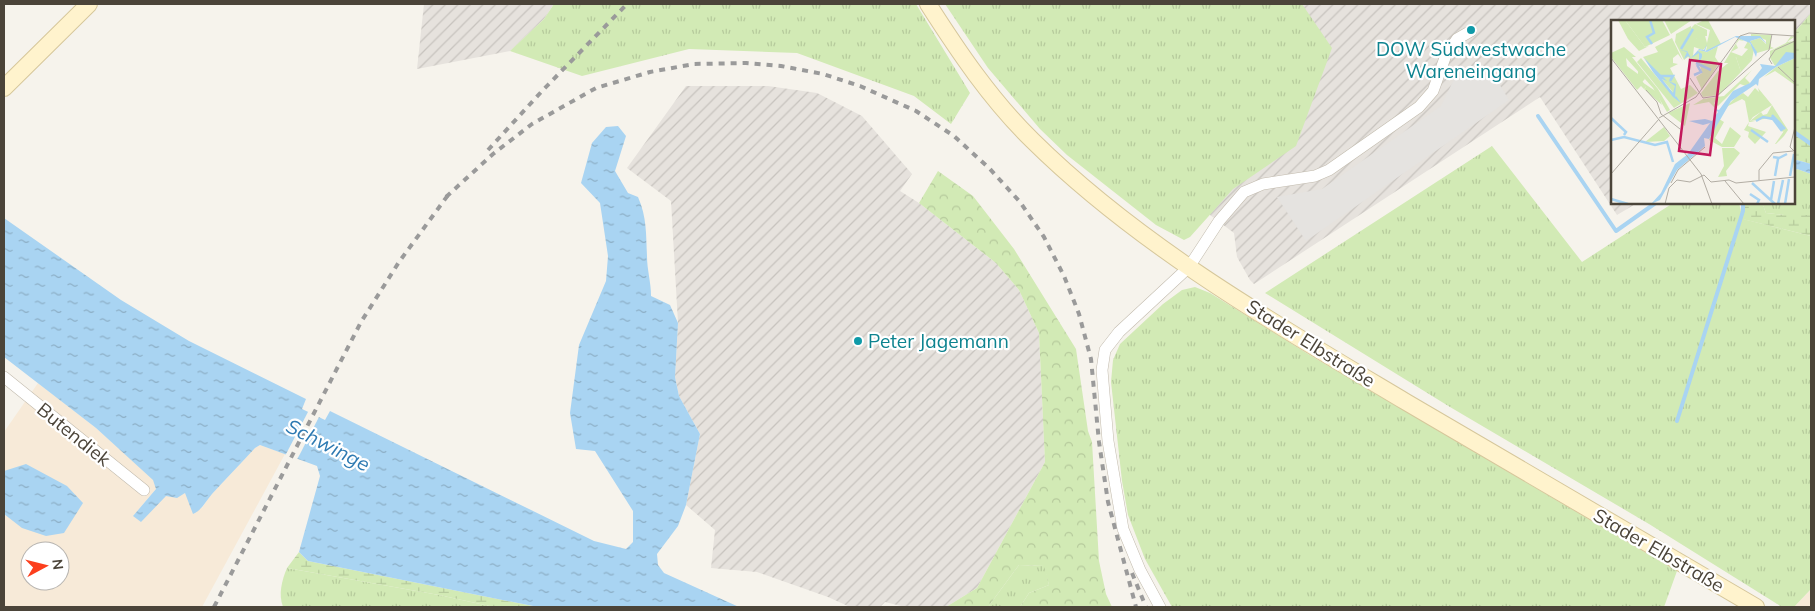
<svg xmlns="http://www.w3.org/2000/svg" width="1815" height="611" viewBox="0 0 1815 611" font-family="Mulish,sans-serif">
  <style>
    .commercial { fill: #f7ead8; fill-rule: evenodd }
    .industrial { fill: url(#industrial-furrows) }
    .grass { fill: url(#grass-tufts) }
    .forest { fill: url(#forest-crowns) }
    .wetland { fill: url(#wetland-marsh) }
    .parking { fill: #e5e3e0 }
    .water { fill: url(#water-ripples) }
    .pier { fill: #f6f3ec }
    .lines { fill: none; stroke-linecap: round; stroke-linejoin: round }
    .stream { stroke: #a9d4f2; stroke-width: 4 }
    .street-casing { stroke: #c2bbae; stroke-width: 12 }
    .secondary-casing { stroke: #d6c79b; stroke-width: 18 }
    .street { stroke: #fff; stroke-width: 11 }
    .secondary { stroke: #fff3cd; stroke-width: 16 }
    .rail { stroke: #9a9a9a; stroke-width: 4; stroke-dasharray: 6 6; stroke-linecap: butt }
    .culture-dot { fill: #0f9aa8; stroke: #fff; stroke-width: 2 }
    .labels { text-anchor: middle; stroke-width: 4.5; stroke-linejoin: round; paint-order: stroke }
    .culture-label { font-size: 19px; fill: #0d838f; stroke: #fff }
    .street-label { font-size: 19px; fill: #4b4439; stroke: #fff }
    .water-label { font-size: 20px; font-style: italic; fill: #2e7ab2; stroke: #fff }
    .inset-river { fill: none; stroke: #a9d4f2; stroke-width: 2.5 }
    .inset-road { fill: none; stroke: #b2ada4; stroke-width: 1 }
    .view { fill: #c2185b; fill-opacity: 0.15; stroke: #c2185b; stroke-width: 2.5 }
    .inset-edge { fill: none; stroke: #4b4439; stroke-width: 2.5 }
  </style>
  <defs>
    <pattern id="industrial-furrows" width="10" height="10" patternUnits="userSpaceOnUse" patternTransform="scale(1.25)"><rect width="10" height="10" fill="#e6e2dd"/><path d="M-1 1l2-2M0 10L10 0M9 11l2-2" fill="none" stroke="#c7c3be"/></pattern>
    <pattern id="grass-tufts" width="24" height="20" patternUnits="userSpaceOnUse" patternTransform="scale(1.25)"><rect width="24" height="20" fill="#d2eab5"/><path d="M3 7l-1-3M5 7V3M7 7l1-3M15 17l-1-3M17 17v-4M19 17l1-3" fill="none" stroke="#b6ca9c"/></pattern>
    <pattern id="forest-crowns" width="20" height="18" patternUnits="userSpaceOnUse" patternTransform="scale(1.25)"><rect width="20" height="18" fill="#d2eab5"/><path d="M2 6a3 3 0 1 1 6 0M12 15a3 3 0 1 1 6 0" fill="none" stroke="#b6ca9c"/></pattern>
    <pattern id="wetland-marsh" width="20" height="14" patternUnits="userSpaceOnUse" patternTransform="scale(1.25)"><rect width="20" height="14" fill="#d2eab5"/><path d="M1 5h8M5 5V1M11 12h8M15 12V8" fill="none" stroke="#b6ca9c"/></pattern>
    <pattern id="water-ripples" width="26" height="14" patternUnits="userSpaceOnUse" patternTransform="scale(1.25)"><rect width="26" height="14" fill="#a9d4f2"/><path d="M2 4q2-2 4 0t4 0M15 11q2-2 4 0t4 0" fill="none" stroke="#8caec5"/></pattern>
  </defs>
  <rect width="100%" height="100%" fill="#f6f3ec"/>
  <g class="commercial">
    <path d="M38 383 96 428 154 480 156 489 133 516 166 496 185 493 202 508 209 497 255 448 260 445 285 454 202 607H4V432ZM30 551H60V581H30Z"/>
    <polygon points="1811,589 1811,607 1794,607"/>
  </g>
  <g class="industrial">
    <polygon points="424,4 554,4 544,19 510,51 417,69"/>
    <polygon points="1034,4 1811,4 1811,13 1794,33 1794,21 1612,21 1612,202 1637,203 1617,215 1540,97 1254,284 1250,280 1237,257 1234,233 1182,194"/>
    <polygon points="686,86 768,86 817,93 862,116 912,174 900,191 919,203 996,263 1019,290 1039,333 1045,462 977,588 946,607 905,607 885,602 880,607 850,607 828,597 757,572 711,568 715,530 686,505 700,434 679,396 675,377 678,323 671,201 627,168"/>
  </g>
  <g class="grass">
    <polygon points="554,4 916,4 970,93 951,124 914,96 797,53 689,49 582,76 510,51 544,19"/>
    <polygon points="945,4 1302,4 1332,48 1296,146 1233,189 1190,237 1184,240 1156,225 1067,155 1040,129 988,68"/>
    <polygon points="1492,146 1582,262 1673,203 1739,203 1743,219 1811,236 1811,589 1794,607 1782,607 1649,524 1450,407 1265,293"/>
    <polygon points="1797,169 1811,174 1811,215 1784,215 1766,213 1762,203 1794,202 1794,172"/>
    <polygon points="1195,287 1210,293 1308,354 1677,571 1664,607 1172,607 1145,559 1128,515 1122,481 1111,382 1113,360 1120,344 1163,304 1182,290"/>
    <polygon points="1019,565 1045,566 1049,585 1029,593 1020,607 988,607"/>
    <path d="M287 568 439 595 494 607H283C278 594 282 580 287 568Z"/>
  </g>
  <polygon class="forest" points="938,171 973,196 1014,249 1076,349 1088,431 1092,442 1099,561 1106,594 1112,607 1020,607 1029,593 1049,585 1044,566 1019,565 988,607 946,607 977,588 1045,462 1039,333 1019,290 996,263 919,203"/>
  <g class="wetland">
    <polygon points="1811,13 1811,164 1797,160 1794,162 1794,33"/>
    <polygon points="1743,203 1762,203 1766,213 1784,215 1811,215 1811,236 1742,219"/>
    <polygon points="299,552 308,561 538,607 494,607 439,595 287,568"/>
  </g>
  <polygon class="parking" points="1459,69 1495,77 1509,100 1306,241 1277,197 1322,189 1441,106"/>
  <g class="water">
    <path d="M618 126 626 136 615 171 628 193 638 197C647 217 646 235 647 256 647 270 651 282 651 296L670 305 678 323 675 377 679 396 700 434 686 505 678 526 657 554 658 565 664 573 739 607H538L308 561 299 552 320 476 317 466 260 445 255 448C241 463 226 479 212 494 205 502 203 509 193 514L185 493 177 498 166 496 141 522 133 516 156 489 153 480 96 428 4 357V218L121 300 189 341 306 399 302 409 325 420 330 411 594 541 626 549 633 542V511L595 451 576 449 570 413 579 345 606 281 608 256 600 203 581 183 592 143 606 127Z"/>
    <polygon points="1797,160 1811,164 1811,174 1797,169 1794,172 1794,162"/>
    <polygon points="26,464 67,486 83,503 64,533 46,536 22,528 4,514 4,471"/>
  </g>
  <polygon class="pier" points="309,410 320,415 300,454 296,461 285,456"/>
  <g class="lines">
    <g class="stream">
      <polyline points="1538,116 1616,231 1657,202"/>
      <polyline points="1794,132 1811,144"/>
      <polyline points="1677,421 1743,211 1743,202"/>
    </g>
    <defs>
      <g id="street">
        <polyline points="4,377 144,490"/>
        <polyline points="1160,607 1140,570 1123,529 1108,441 1102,370 1105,350 1119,332 1189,267 1219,221 1244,192 1263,184 1315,176 1329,170 1419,107 1433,91 1446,55 1457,39 1471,31"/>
      </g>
      <g id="secondary">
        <path d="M928 4C958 51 991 100 1032 140 1139 246 1277 325 1406 402 1523 471 1640 539 1756 607"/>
        <polyline points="4,88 89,4"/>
      </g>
    </defs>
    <use href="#street" class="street-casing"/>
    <use href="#secondary" class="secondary-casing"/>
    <use href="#street" class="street"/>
    <use href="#secondary" class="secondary"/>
    <g class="rail">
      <polyline points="488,150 543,90 627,4"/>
      <polyline points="446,197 493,154 532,124 596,88 650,72 694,64 746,63 781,66 823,74 860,86 916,111 954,136 990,169 1020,202 1044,237 1064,276 1079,314 1091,359 1099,442 1108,502 1136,607"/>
      <polyline points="1132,573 1146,607"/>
      <polyline points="214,607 361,322 399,262 451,191"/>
    </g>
  </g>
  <g class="culture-dot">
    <circle cx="1471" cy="30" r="5"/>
    <circle cx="858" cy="341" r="5"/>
  </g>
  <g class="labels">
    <g class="culture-label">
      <text x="1471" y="56">DOW Südwestwache<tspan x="1471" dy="22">Wareneingang</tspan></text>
      <text x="868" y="348" text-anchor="start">Peter Jagemann</text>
    </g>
    <g class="street-label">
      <text transform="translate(1311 343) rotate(32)" y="7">Stader Elbstraße</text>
      <text transform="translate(74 434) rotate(39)" y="7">Butendiek</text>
      <text transform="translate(1659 550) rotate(30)" y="7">Stader Elbstraße</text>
    </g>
    <g class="water-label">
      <text transform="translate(328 445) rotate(27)" y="7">Schwinge</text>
    </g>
  </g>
  <g transform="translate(1611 20)">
    <rect width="184" height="184" fill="#f6f3ec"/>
    <path d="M14 0H51L59 15 34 27ZM53 0H81L60 14ZM84 4 96 10V16H86V19L80 17 79 9ZM140 14 160 15V27L163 28 146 33 139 21 149 18 155 24V20L145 16 140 18ZM180 16 183 17 176 22 184 21V33L164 46 159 38V31L175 23ZM61 18 72 41 67 34 62 38V43L67 44 59 48 70 69 79 65 87 73 63 88 26 42 30 38 50 62 62 72 32 37 47 32 44 27ZM107 26 104 37 108 43 91 70 85 57 91 53 88 42 96 32ZM13 27 25 37H21L47 69 59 90 56 92 42 68 15 38 16 46 27 54 35 67 33 69 30 66 26 70 0 37V33ZM125 37 130 52 108 75 92 77 90 73 107 51ZM184 38V65L164 51 153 57 165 47ZM79 83 74 106 57 93ZM161 85 177 110 173 116 165 124H164L175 108 172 112 160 98 139 101 150 92 152 95 156 94ZM108 99 113 102 104 118 111 124 119 107 130 116 123 127H111L98 120ZM138 102 137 106 155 112 144 124 137 117 138 112 133 110Z" fill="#d2eab5"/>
    <path d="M7 0H14L34 27 38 26 28 31 17 19ZM128 18 133 21 128 20 125 24 127 28 120 32 141 40 130 52 125 37 122 43H113ZM17 38 31 52 34 59 31 62 46 72 51 85 33 69 35 67 31 64 27 55V50ZM141 50 134 58 139 63 135 66 129 64 107 86 103 82 106 90 98 82 82 85 92 79 113 76ZM144 68 148 72 147 68 161 85 142 97 139 101 144 102H138L134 81 131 79 117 86 108 98 117 85 125 77 132 73 137 77ZM53 107 59 116 53 121 34 122Z" fill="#d2eab5"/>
    <path d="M93 0H97L110 24 95 31 96 26 92 30 83 27 82 36 88 30 96 32 90 45 77 37 73 40 64 22 65 14 80 6V17L83 15 86 19V14L93 12 96 23 99 10 85 4ZM137 21 143 29 141 40 130 37 137 29 133 28ZM111 128H123L129 133 115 151 116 156 107 157 113 146Z" fill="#d2eab5"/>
    <path d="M125 16H149L156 24 149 18 139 21 146 32 145 37 139 23 124 17 96 32 88 30 87 31 91 34V37L88 43V33L80 38 77 36 73 39 76 32 69 30 76 31 80 38 88 29 93 30 96 24 94 31ZM175 32 184 33V38L165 47 148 59 147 66 145 64 120 81 98 119 93 118 94 126 66 150 49 180 40 184 50 173 64 144 77 134 99 103 92 105 78 101 94 99 101 101 107 92 104 89 108 90 122 71 139 63 151 48 149 44 164 46ZM33 38 56 61 51 59 62 73 64 66 57 61 65 64 64 77 65 76 70 83 62 77 42 52Z" fill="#a9d4f2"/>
    <path class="inset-river" d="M39 0 43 13 36 17 41 24M70 29 82 9M85 43 100 50M83 55 90 52 86 45M49 56H62L59 61M161 95 174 109M161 96 172 108M160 97 172 110M0 98 15 112 13 115M145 101 152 97 162 99 171 111M140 110 157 122M0 120 13 117 44 125 56 122 62 142M162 137 168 138 176 134M164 156 167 139M179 156 183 134M141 163 164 184M139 174 148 180 146 184M0 179 17 184M160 180 163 161M167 184 172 160M174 184 178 159"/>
    <path class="inset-road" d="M0 38 90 154 101 184M161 44 158 39 164 30 184 21M167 47 184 63M79 58 92 78 106 76 158 30 161 14M35 70 46 82 50 94 69 109M48 98 85 77 129 16 138 13 184 16M183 131 179 127 184 107M0 154 48 99M148 160V150L162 133 182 131M114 161 133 184M60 163 67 150 94 127M54 184 58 168 66 160 79 162 93 155 100 162 118 160 125 163 184 157"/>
    <path class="view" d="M79 40 110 44 99 135 68 131Z"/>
    <rect width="184" height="184" class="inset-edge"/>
  </g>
  <rect width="1815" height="611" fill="none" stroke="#4b4439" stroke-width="10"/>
  <g transform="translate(45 566) rotate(83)"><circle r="24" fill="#ffffff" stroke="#b7b4b0"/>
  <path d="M0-4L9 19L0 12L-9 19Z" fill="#fc3f1d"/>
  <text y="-8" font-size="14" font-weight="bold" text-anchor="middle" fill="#4b4439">N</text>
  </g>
</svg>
